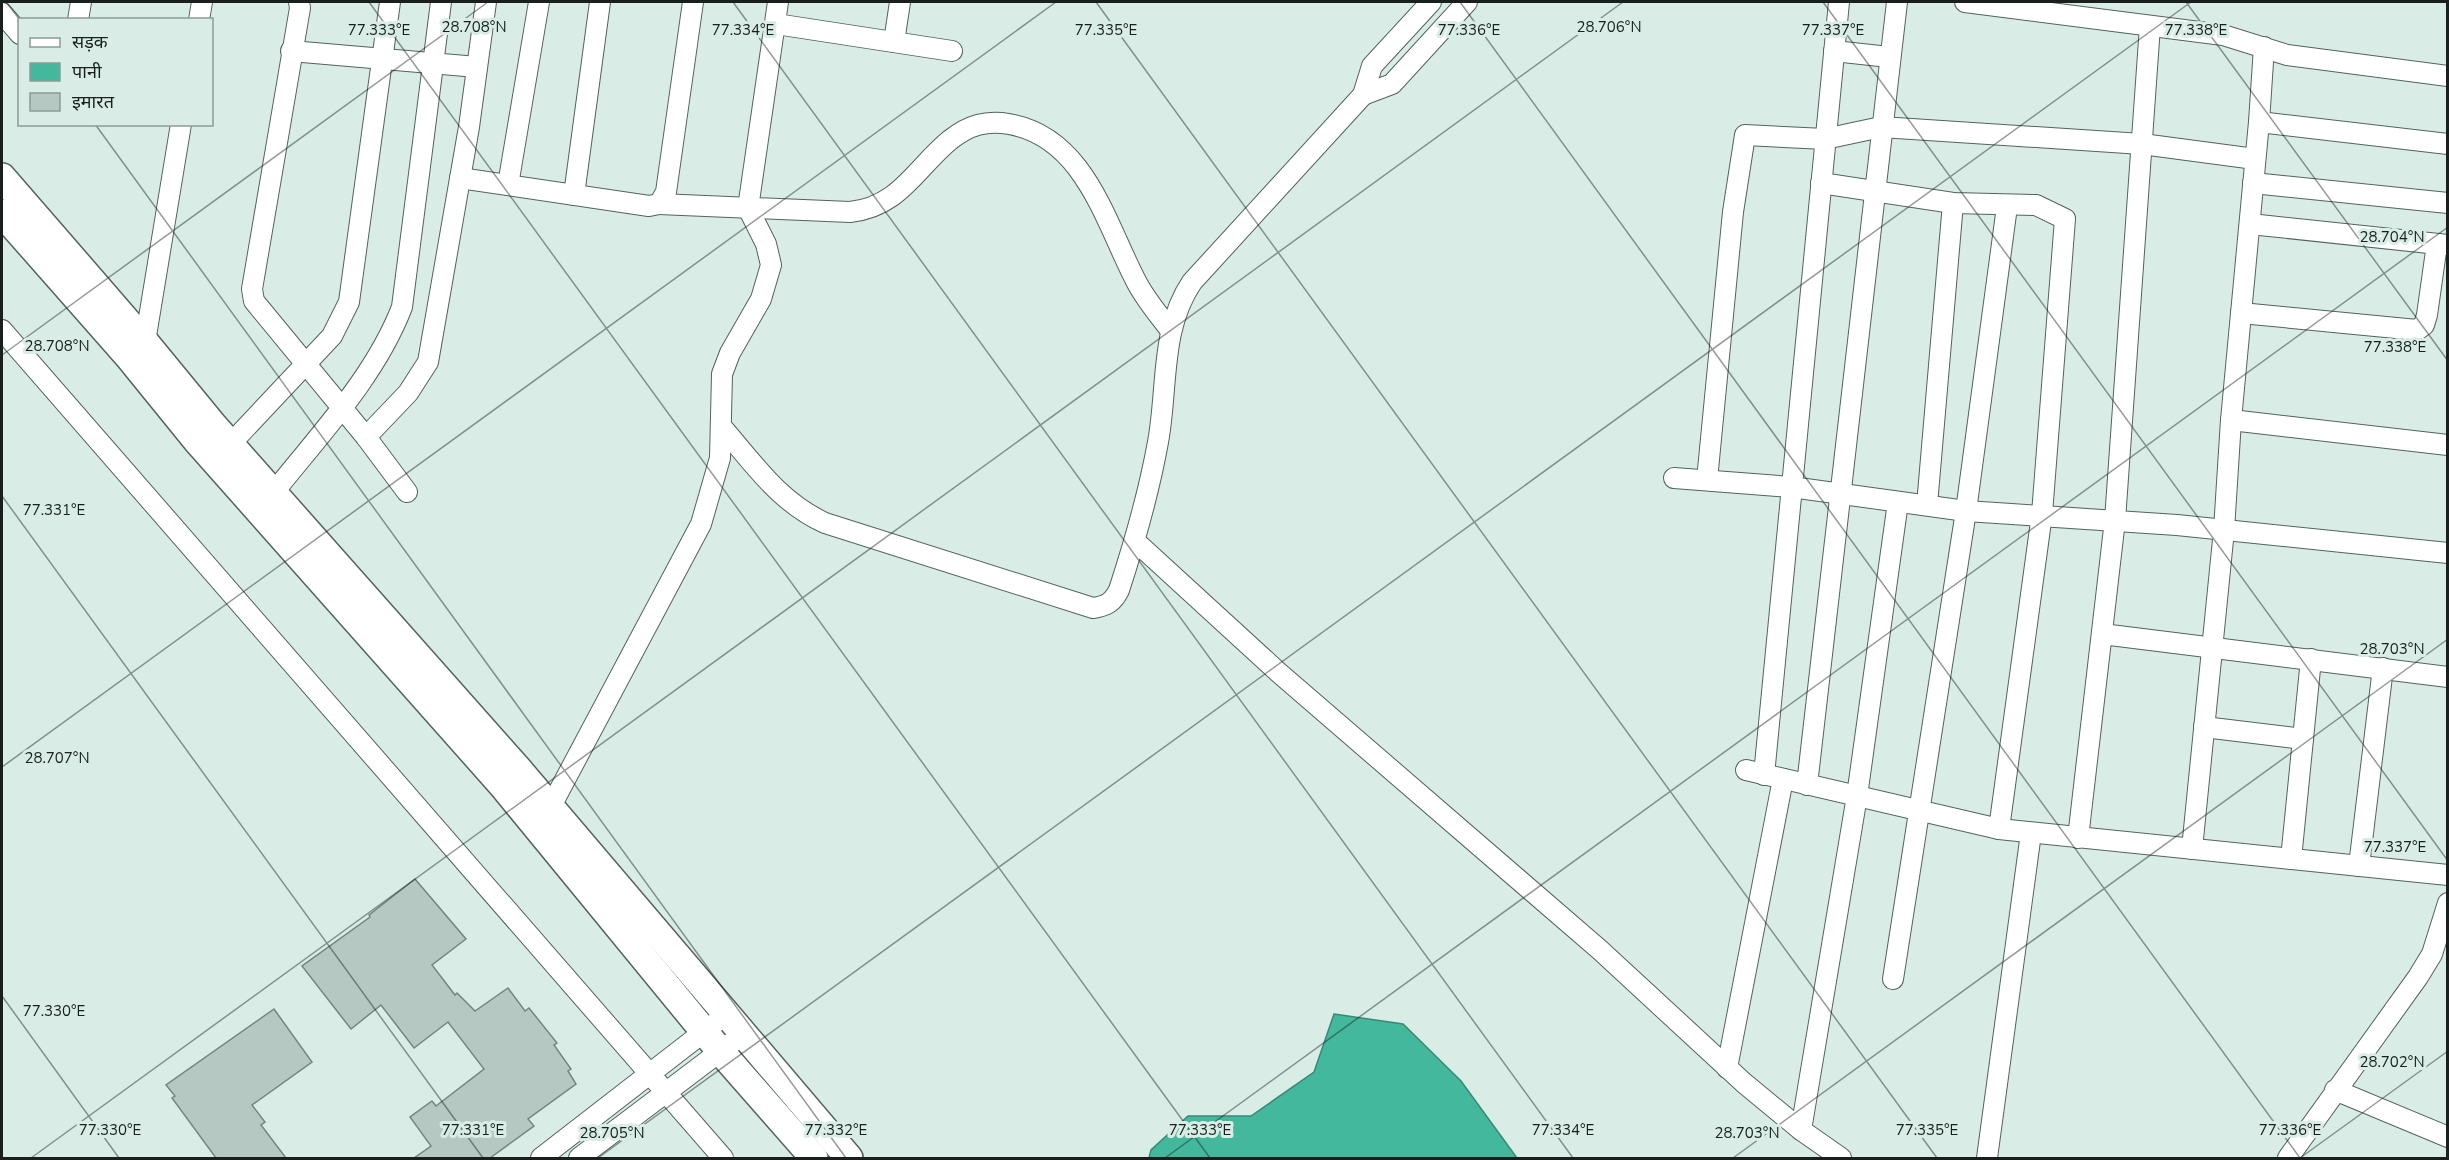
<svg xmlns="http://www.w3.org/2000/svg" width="2449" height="1160" viewBox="0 0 2449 1160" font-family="'Nunito Sans','Noto Sans Devanagari',sans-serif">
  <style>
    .water { fill: #44b89c; stroke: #378a76; stroke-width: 1.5 }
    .building { fill: #b5c9c2; stroke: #738680; stroke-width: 1.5 }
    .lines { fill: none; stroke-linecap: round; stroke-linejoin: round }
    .minor-casing { stroke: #52635d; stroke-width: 22 }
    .secondary-casing { stroke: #52635d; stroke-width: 30 }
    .minor { stroke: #fff; stroke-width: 20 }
    .secondary { stroke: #fff; stroke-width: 27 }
    .ticks { fill: none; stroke: #181f1d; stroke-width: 1.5; stroke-opacity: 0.45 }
    .ticks-label { font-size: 15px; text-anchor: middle; fill: #181f1d; stroke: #d9ede6; stroke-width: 6; stroke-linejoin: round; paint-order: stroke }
  </style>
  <rect width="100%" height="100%" fill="#d9ede6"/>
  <polygon class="water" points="1334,1014 1403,1024 1461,1081 1517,1158 1149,1158 1151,1150 1188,1116 1251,1116 1314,1072"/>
  <g class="building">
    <polygon points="415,879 466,939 432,965 455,995 457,993 475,1011 508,988 525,1011 529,1008 557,1043 554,1045 571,1069 568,1071 576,1084 528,1119 534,1126 490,1158 414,1158 431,1146 410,1117 432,1101 436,1106 484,1069 448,1022 414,1048 381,1005 351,1029 302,966 370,917 369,915"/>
    <polygon points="274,1009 312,1062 252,1105 265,1122 261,1125 286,1158 216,1158 172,1098 175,1096 166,1085"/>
  </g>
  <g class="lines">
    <defs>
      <g id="minor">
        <polyline points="299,2 300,8 252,289 254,301 366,437 407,492"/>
        <polyline points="1965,2 2223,35 2287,55 2448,76"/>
        <polyline points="2,13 20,34"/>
        <polyline points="78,20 81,2"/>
        <polyline points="199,20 202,2"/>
        <polyline points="776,24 952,51"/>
        <polyline points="894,42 900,2"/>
        <polyline points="291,51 477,67"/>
        <polyline points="1834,51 1889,57"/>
        <polyline points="1363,95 1392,84 1467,2"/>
        <polyline points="2259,122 2448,144"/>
        <polyline points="460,178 649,206 659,204 666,192 693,2"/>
        <polyline points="1821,183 1953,203 2036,205 2065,219 2042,514 1999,829"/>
        <polyline points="2253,183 2448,203"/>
        <polyline points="508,185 539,2"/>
        <polyline points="574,195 600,2"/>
        <path d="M659 204 850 212C899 207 915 169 950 140 969 125 986 120 1009 124 1084 137 1105 221 1135 279 1144 298 1159 315 1171 331"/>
        <polyline points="2250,224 2448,245"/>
        <polyline points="2241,313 2417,330 2424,325 2427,315 2437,244"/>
        <polyline points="2,330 723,1158"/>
        <polyline points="145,342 181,124"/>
        <polyline points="2231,420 2448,445"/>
        <path d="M721 426C754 464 779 502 825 523L1093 608C1107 606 1113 602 1119 590 1135 541 1149 492 1158 442 1168 388 1160 329 1192 282L1363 95 1372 66 1431 2"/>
        <polyline points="366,437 408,393 428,362 469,127 486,2"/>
        <polyline points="221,454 332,336 349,302 390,2"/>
        <polyline points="1674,478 1791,487 1966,511 2177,525 2448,553"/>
        <polyline points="1707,480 1733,212 1745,135 1825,139 1881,127 2142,144 2255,159"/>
        <path d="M274 492C320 434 375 377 402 307L441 2"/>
        <polyline points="1927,505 1953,203"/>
        <polyline points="1135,541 1278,672 1600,950 1744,1083 1801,1130 1841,1158"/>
        <polyline points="2102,634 2448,677"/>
        <polyline points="2204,727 2303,739"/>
        <polyline points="1746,770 1999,829 2448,875"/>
        <polyline points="1764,775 1839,2"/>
        <polyline points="1807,785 1897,2"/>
        <polyline points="550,808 701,524 720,458 722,374 730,353 761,299 771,265 766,244 748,208 778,2"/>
        <polyline points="2078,838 2115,520 2150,26"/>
        <polyline points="2192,849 2224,530 2231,420 2259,122 2264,47"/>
        <polyline points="2291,859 2311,659"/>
        <polyline points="2359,866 2383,668"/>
        <polyline points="1893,979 1966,511 2006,214"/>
        <polyline points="1727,1068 1783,779"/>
        <polyline points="2335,1090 2448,1137"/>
        <polyline points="1801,1130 1857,796 1898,502"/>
        <polyline points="541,1158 714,1024"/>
        <polyline points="579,1158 742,1035"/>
        <polyline points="1987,1158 2031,833"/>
        <polyline points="2288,1158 2418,977 2432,954 2448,903"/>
      </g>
      <g id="secondary">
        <polyline points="2,177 145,342 214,426 519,770 849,1158"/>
        <polyline points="2,213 128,356 197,441 502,785 721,1052 814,1158"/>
      </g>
    </defs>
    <use href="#minor" class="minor-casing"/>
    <use href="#secondary" class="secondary-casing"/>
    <use href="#minor" class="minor"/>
    <use href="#secondary" class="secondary"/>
  </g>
  <path class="ticks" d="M6 2 20 20M369 2 1210 1158M733 2 1573 1158M1096 2 1937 1158M1460 2 2300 1158M1823 2 2448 861M2186 2 2448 361M95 124 846 1158M2 355 488 2M2 496 483 1158M2 767 1056 2M2 996 119 1158M31 1158 1623 2M598 1158 2191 2M1165 1158 2448 227M1733 1158 2448 639M2300 1158 2448 1051"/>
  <g class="ticks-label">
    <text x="474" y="32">28.708°N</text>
    <text x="1609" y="32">28.706°N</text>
    <text x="379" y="35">77.333°E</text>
    <text x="743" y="35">77.334°E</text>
    <text x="1106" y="35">77.335°E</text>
    <text x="1469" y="35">77.336°E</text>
    <text x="1833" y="35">77.337°E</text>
    <text x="2196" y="35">77.338°E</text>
    <text x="2392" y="242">28.704°N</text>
    <text x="57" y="351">28.708°N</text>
    <text x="2395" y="352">77.338°E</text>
    <text x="54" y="515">77.331°E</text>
    <text x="2392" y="654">28.703°N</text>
    <text x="57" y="763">28.707°N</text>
    <text x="2395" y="852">77.337°E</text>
    <text x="54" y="1016">77.330°E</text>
    <text x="2392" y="1067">28.702°N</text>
    <text x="110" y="1135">77.330°E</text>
    <text x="473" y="1135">77.331°E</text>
    <text x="836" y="1135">77.332°E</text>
    <text x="1200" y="1135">77.333°E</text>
    <text x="1563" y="1135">77.334°E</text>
    <text x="1927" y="1135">77.335°E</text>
    <text x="2290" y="1135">77.336°E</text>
    <text x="612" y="1138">28.705°N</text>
    <text x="1747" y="1138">28.703°N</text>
  </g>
  <rect width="2449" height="1160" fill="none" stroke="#181f1d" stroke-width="6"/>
  <rect x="18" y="18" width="195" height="108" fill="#d9ede6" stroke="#8c9b96" stroke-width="1.5"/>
  <rect x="30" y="38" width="30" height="9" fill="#ffffff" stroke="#8c9b96" stroke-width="1.5"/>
  <text x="72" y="48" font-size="18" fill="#181f1d">सड़क</text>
  <rect x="30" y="63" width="30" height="18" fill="#44b89c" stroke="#8c9b96" stroke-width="1.5"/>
  <text x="72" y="78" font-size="18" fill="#181f1d">पानी</text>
  <rect x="30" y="93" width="30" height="18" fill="#b5c9c2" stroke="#8c9b96" stroke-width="1.5"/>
  <text x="72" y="108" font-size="18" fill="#181f1d">इमारत</text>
</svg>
